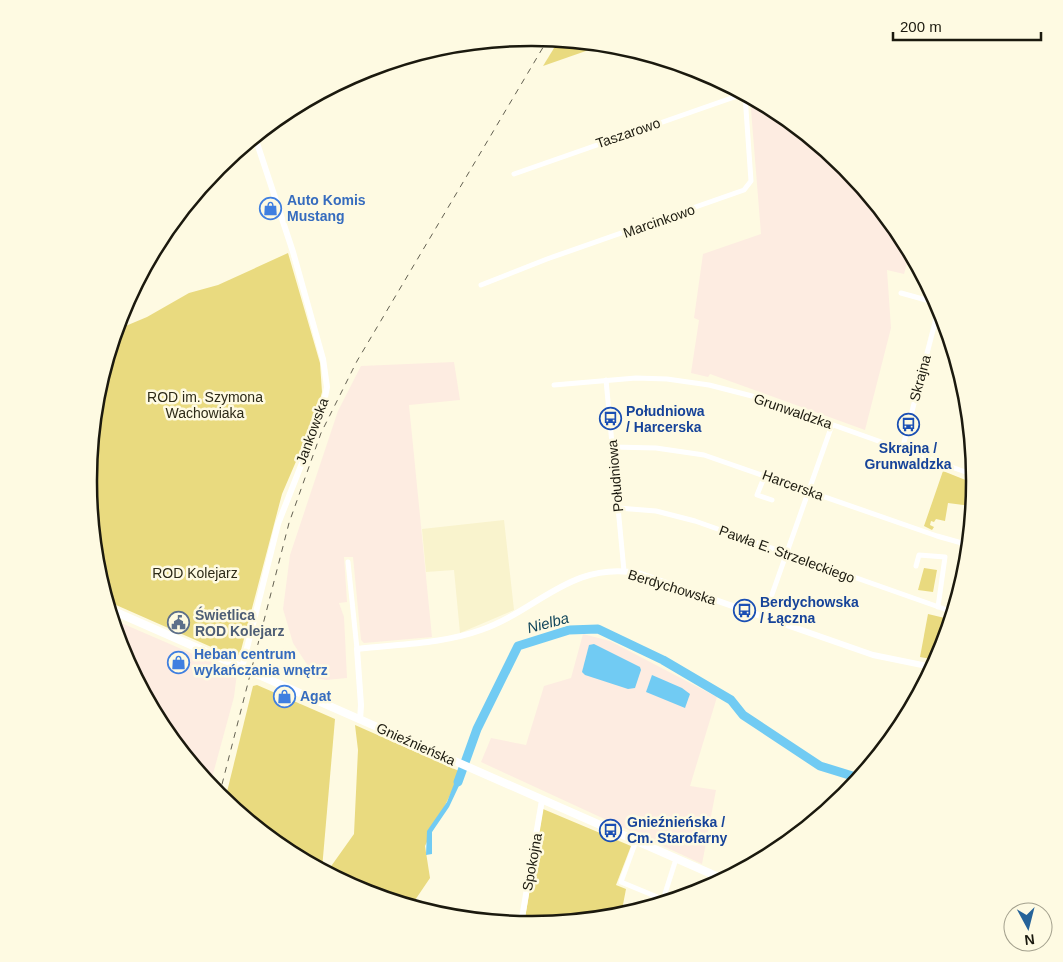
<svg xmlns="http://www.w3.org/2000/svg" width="1063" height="962" viewBox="0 0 1063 962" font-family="Arial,sans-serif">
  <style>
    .built { fill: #f9f3cd }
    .industrial { fill: #fdece1 }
    .green { fill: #e9da7f }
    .water { fill: #71cbf3 }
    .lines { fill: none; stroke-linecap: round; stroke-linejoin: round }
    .river { stroke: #71cbf3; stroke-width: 9 }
    .minor { stroke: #fff; stroke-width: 5 }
    .tertiary { stroke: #fff; stroke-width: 6 }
    .secondary { stroke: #fff; stroke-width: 8 }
    .rail { stroke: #636051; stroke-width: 1; stroke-dasharray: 6 6; stroke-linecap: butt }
    .labels { text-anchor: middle; stroke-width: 5; stroke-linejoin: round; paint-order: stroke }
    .street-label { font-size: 14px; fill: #1b190e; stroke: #fefae2 }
    .shop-label { font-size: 14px; font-weight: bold; fill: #366cbe; stroke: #fefae2; text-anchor: start }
    .park-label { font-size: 14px; fill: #2d2a17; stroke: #fefae2 }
    .transit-label { font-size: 14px; font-weight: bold; fill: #164399; stroke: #fefae2; text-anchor: start }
    .service-label { font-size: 14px; font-weight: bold; fill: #4e5e75; stroke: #fefae2; text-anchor: start }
    .water-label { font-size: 15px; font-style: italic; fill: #12465b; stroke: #fefae2 }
    .rim { fill: none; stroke: #1b190e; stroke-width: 2.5 }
  </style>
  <rect width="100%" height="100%" fill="#fefae2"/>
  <polygon class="built" points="504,520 514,610 460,633 454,570 426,572 422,529"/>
  <g class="industrial">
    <polygon points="750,97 778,112 818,145 816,145 815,152 831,156 845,168 900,235 910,252 904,274 887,270 891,328 865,430 710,374 708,377 691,373 699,320 694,318 703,254 761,234"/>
    <polygon points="454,362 460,400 409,405 432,637 364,643 361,640 353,557 344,557 347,602 339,603 344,617 347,678 326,680 316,678 293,643 283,609 290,555 338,411 361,366"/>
    <polygon points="112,619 237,673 234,697 210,785 163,727 122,650"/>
    <polygon points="583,634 610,641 717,697 690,786 716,790 702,864 481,762 491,738 526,745 544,686 571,678"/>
  </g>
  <g class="green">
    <polygon points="559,40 603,45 543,66"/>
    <path d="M288 253 320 363 322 392 316 415 282 494 240 654 234 657 107 601C87 535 86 464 96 396 100 374 110 351 116 330L147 317 189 293 218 285Z"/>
    <polygon points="943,471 973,483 971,506 948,503 945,521 936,519 934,522 931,521 930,525 934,527 932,530 924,526"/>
    <polygon points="924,568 937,570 933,592 918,590"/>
    <polygon points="928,614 949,619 941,651 936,660 920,657"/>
    <polygon points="257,685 335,719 322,869 285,850 225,800 253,686"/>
    <polygon points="355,725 459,771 452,791 425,846 430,878 411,906 362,891 327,872 354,834 358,750"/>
    <polygon points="543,809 631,846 616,885 626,889 621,915 524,924"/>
  </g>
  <g class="water">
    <polygon points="594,644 640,667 641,670 635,688 628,689 585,675 582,672 589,645"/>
    <polygon points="652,675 682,688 690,694 685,708 646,692"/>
    <polygon points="459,771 465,773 449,807 432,832 432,854 426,855 427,831 447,802"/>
  </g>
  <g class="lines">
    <polyline class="river" points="458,782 477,729 518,646 569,630 598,629 663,660 731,700 743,715 820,766 859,778"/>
    <g class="minor">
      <polyline points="514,174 743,94"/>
      <polyline points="481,285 547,259 744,190 751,181 745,95"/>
      <polyline points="901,293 937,303"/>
      <polyline points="606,380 624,571"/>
      <polyline points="554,385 636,378 667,379 709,385 752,396 974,475"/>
      <polyline points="613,447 656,448 704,455 937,536 969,545"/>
      <polyline points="902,450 939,307"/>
      <polyline points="765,475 757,495 772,500"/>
      <polyline points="618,508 656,511 695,521 953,612"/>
      <polyline points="348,562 357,649"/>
      <polyline points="916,566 919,555 945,557 938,607"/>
      <polyline points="963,578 968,550"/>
      <polyline points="764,617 832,425"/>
      <polyline points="636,841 621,882 667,901"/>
      <polyline points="662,903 676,859"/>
    </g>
    <g class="tertiary">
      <polyline points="242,668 278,524 322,412 327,387 323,359 293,252 255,137"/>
      <path d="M360 720 361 705 357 649C398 644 442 644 481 630 538 610 571 561 638 573L873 655 932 667"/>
      <polyline points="521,924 542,800"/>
    </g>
    <g class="secondary">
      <polyline points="350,77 452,45"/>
      <polyline points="109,609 723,879"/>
    </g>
    <polyline class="rail" points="219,796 289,523 321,433 357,361 548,39"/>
  </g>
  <defs>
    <symbol id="shop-ring" viewBox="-11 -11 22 22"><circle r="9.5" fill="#fefae2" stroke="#3f7fe0" stroke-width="1.5"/><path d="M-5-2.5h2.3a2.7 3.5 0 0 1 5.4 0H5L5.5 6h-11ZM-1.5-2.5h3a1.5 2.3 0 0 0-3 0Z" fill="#3f7fe0"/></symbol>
    <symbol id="bus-ring" viewBox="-11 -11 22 22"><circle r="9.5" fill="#fefae2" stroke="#1a4fb4" stroke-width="1.5"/><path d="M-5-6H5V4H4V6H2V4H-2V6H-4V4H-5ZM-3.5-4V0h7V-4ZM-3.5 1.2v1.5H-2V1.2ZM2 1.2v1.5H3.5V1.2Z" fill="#1a4fb4"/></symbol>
    <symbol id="civic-ring" viewBox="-11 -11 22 22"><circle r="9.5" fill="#fefae2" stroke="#5c6f8a" stroke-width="1.5"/><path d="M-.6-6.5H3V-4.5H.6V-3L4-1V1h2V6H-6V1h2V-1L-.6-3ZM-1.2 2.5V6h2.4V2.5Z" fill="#5c6f8a"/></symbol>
  </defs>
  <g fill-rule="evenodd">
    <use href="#shop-ring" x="258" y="196" width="25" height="25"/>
    <use href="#bus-ring" x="598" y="406" width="25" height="25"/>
    <use href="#bus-ring" x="896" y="412" width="25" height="25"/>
    <use href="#bus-ring" x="732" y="598" width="25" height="25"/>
    <use href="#civic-ring" x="166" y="610" width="25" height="25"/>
    <use href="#shop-ring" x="166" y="650" width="25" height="25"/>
    <use href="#shop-ring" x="272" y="684" width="25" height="25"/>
    <use href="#bus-ring" x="598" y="818" width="25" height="25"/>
  </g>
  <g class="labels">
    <g class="street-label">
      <text transform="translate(628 133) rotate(-19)" y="5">Taszarowo</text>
      <text transform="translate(659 221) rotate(-19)" y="5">Marcinkowo</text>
      <text transform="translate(920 378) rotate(-75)" y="5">Skrajna</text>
      <text transform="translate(793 411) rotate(19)" y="5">Grunwaldzka</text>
      <text transform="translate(312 431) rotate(-70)" y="5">Jankowska</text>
      <text transform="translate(615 476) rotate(-95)" y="5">Południowa</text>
      <text transform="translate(793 485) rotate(20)" y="5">Harcerska</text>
      <text transform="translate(787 554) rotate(20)" y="5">Pawła E. Strzeleckiego</text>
      <text transform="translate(672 587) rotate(17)" y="5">Berdychowska</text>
      <text transform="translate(416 744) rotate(24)" y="5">Gnieźnieńska</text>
      <text transform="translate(532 862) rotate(-80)" y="5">Spokojna</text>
    </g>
    <g class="shop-label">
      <text x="287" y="205">Auto Komis<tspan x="287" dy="16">Mustang</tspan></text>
      <text x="194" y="659">Heban centrum<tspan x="194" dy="16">wykańczania wnętrz</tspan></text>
      <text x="300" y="701">Agat</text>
    </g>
    <g class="park-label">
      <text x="205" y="402">ROD im. Szymona<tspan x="205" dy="16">Wachowiaka</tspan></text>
      <text x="195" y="578">ROD Kolejarz</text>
    </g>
    <g class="transit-label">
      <text x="626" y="416">Południowa<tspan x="626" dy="16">/ Harcerska</tspan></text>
      <text x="908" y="453" text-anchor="middle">Skrajna /<tspan x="908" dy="16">Grunwaldzka</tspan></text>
      <text x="760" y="607">Berdychowska<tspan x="760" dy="16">/ Łączna</tspan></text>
      <text x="627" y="827">Gnieźnieńska /<tspan x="627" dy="16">Cm. Starofarny</tspan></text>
    </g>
    <g class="service-label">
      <text x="195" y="620">Świetlica<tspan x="195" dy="16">ROD Kolejarz</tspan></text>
    </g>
    <g class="water-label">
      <text transform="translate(548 623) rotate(-15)" y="5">Nielba</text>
    </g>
  </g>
  <path d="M0 0H1063V962H0ZM531 46H532A434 434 0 0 1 966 480V482A434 434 0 0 1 532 916H531A434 434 0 0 1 97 482V480A434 434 0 0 1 531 46Z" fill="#fefae2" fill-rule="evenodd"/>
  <path class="rim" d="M531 46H532A434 434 0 0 1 966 480V482A434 434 0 0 1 532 916H531A434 434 0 0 1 97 482V480A434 434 0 0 1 531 46Z"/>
  <g transform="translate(1028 927) rotate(173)"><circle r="24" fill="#fefae2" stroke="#a3a08d"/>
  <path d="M0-4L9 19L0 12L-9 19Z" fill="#266399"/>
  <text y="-8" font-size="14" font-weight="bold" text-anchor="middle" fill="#1b190e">N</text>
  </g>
  <path d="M893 32v8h148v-8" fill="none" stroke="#1b190e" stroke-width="2.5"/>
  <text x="900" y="32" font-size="15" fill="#1b190e" stroke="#fefae2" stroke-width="4" paint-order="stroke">200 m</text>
</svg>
